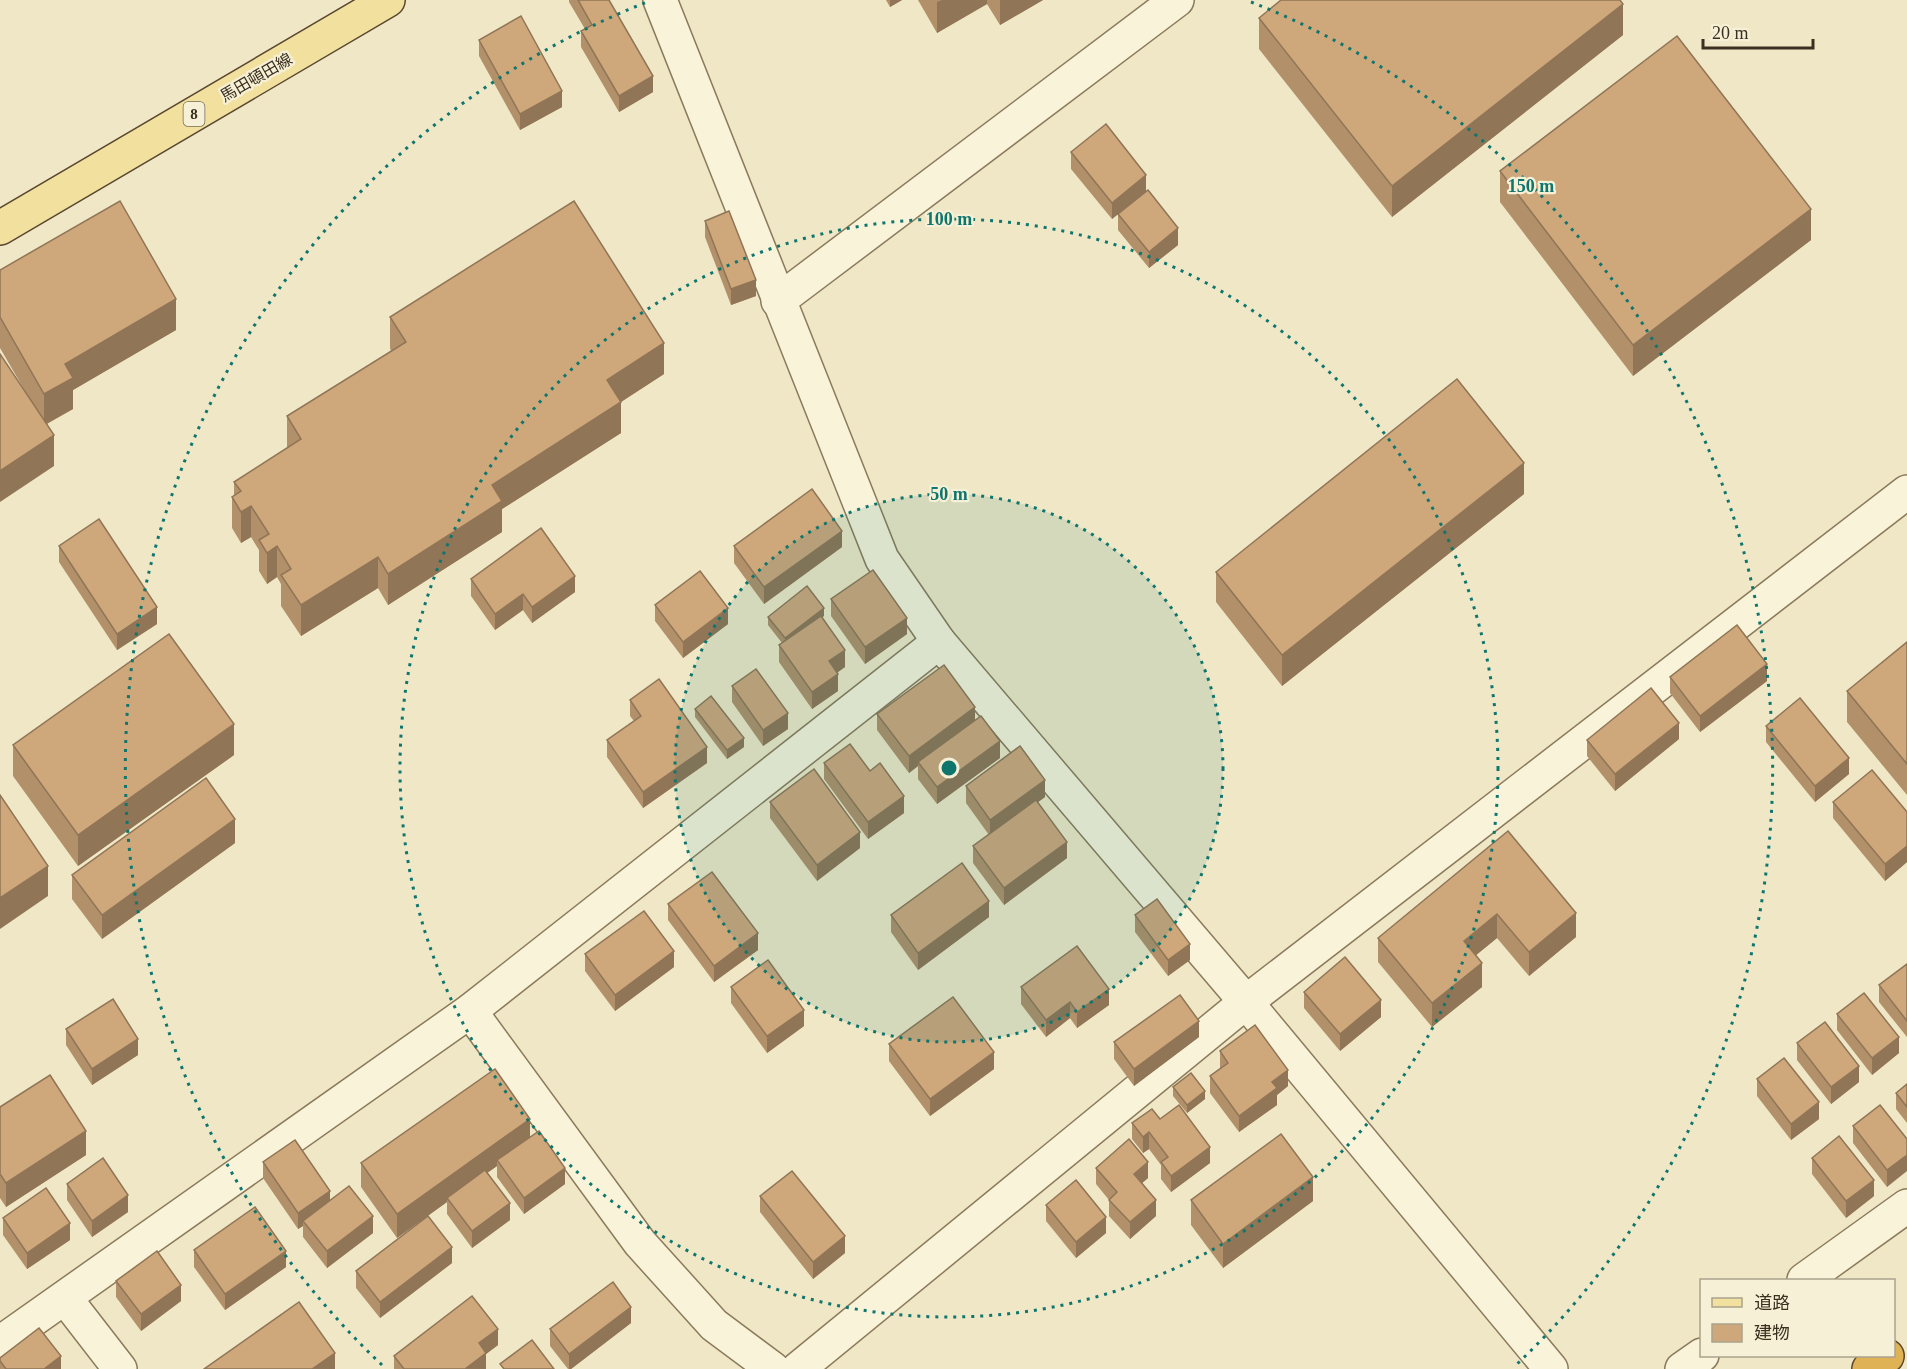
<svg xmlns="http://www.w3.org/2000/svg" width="1907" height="1369" viewBox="0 0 1907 1369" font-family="'Times New Roman','Noto Sans JP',serif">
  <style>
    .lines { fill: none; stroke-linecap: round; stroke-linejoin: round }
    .minor-casing { stroke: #8b7a5b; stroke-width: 36 }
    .major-casing { stroke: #59472f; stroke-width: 36 }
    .highway-casing { stroke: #59472f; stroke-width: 36 }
    .minor { stroke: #f9f3da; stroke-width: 33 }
    .major { stroke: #f2e19e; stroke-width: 33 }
    .highway { stroke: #dfb256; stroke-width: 33 }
    .wall { fill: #b1906a }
    .shaded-wall { fill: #907556 }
    .building { fill: #cea77b; stroke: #907556; stroke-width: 1.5 }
    .ring { fill: none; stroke: #0f766e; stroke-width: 3; stroke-dasharray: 3 6 }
    .labels { text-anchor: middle; stroke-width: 4.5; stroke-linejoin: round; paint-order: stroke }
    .shield { fill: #f6f0d6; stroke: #736a56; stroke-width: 1.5 }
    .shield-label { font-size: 15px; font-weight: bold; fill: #3b301f }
    .street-label { font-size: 16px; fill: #3b301f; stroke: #f6f0d6 }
    .centre { fill: #0f766e; stroke: #f6f0d6; stroke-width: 3 }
    .ring-label { font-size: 18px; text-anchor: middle; font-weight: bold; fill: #0f766e; stroke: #f6f0d6; stroke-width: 4.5; stroke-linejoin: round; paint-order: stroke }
  </style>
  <rect width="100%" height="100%" fill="#efe7c6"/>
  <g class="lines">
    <defs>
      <g id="minor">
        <polyline points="660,0 882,559 939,642 1246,1002 1551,1369"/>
        <polyline points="778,301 1177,0"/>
        <polyline points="470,1011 640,1243 714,1325 773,1369"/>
        <polyline points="1804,1280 1907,1206"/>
        <polyline points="65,1298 120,1369"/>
        <polyline points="0,1343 470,1011 939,642"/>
        <polyline points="798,1369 1246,1002 1907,492"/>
        <polyline points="1682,1369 1702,1355"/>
      </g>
      <polyline id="major" points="0,228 388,0"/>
      <polyline id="highway" points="1869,1369 1887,1356"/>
    </defs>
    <use href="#minor" class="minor-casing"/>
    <use href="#major" class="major-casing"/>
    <use href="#highway" class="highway-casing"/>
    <use href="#minor" class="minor"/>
    <use href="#major" class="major"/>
    <use href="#highway" class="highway"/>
  </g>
  <g class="wall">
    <polygon points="569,0 609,0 653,92 619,112 581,47 581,31 585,29 569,2"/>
    <polygon points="886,0 902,0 890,7"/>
    <polygon points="918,0 1043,0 1000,25 987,4 937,33"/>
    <polygon points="1259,18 1623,35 1392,217 1259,49"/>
    <polygon points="479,40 562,107 520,130 479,56"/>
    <polygon points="1071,152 1146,192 1178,245 1149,268 1118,230 1118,214 1112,219 1071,169"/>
    <polygon points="1500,171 1811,240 1633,376 1500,202"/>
    <polygon points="705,221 756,296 731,305 705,237"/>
    <polygon points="0,270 176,330 73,390 73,409 47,424 54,466 25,391 0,348"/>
    <polygon points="390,317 664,374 621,402 621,433 502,509 502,532 388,605 378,588 301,636 281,606 281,584 277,577 267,584 259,571 259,550 251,537 241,543 232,528 232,497 234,495 234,482 287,448 287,416 391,351 390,348"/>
    <polygon points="1524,494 1282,686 1216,602 1216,572"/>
    <polygon points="59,546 157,624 117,650 59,562"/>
    <polygon points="734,546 842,547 764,604 734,563"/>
    <polygon points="471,579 575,592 532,623 523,610 495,630 471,596"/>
    <polygon points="831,599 907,634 865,664 831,616"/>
    <polygon points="655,605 728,624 683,658 655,621"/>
    <polygon points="824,616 822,617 845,667 837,673 838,691 812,709 779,662 779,645 782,643 768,625 768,617"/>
    <polygon points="1907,642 1907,795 1847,722 1847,691"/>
    <polygon points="1670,677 1767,681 1700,732 1670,693"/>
    <polygon points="732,686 788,729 763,746 732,702"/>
    <polygon points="630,700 707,763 643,808 607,757 607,740 634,721 630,716"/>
    <polygon points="695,709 744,747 727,759 695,717"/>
    <polygon points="877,714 975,720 1000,758 937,804 918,779 918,766 909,773 877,730"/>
    <polygon points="1766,726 1849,774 1815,802 1766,742"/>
    <polygon points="1679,739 1615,791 1587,756 1587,740"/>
    <polygon points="13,745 234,755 78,866 13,776"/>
    <polygon points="824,763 870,771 904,813 868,839 824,779"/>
    <polygon points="966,786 1045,797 1038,802 1067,858 1004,905 973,863 973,846 989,835 966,803"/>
    <polygon points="770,802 860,848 817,881 770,818"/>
    <polygon points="1833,802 1907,812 1907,862 1885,881 1833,818"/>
    <polygon points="1508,831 1576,937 1529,976 1497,938 1476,955 1482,987 1432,1027 1378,962 1378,938"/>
    <polygon points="235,843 102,939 72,899 72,875"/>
    <polygon points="668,904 758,950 714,982 668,920"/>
    <polygon points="891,915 989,917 918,970 891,932"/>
    <polygon points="1135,915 1190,960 1168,976 1135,932"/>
    <polygon points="585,954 674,967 615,1011 585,971"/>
    <polygon points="1907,964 1907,1037 1879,1002 1879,985"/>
    <polygon points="731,987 804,1026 767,1053 731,1003"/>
    <polygon points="1021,987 1109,1005 1077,1028 1070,1018 1046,1037 1021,1004"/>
    <polygon points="1304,992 1381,1017 1340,1051 1304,1008"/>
    <polygon points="1837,1014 1899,1053 1872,1075 1837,1030"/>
    <polygon points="66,1029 138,1055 92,1085 66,1045"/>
    <polygon points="1199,1037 1134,1086 1114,1059 1114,1042"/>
    <polygon points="1797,1043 1859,1082 1831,1104 1797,1060"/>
    <polygon points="889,1044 994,1069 930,1116 889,1061"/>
    <polygon points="1220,1051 1288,1086 1277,1095 1277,1105 1239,1132 1210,1093 1210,1076 1220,1068"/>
    <polygon points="1757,1079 1819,1119 1791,1140 1757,1096"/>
    <polygon points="1907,1084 1907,1123 1896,1109 1896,1093"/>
    <polygon points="1173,1087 1205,1099 1187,1113 1173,1096"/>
    <polygon points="0,1107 86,1155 6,1207 0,1198"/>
    <polygon points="1160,1119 1210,1163 1171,1192 1161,1179 1161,1165 1149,1149 1143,1153 1132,1139 1132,1123"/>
    <polygon points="1853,1126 1907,1139 1887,1187 1853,1143"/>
    <polygon points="530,1137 565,1184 524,1214 497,1177 497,1166 487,1173 510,1220 472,1248 447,1214 447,1202 397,1238 361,1187 361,1163"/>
    <polygon points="1812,1158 1874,1196 1846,1218 1812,1174"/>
    <polygon points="263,1162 330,1200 373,1233 327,1268 303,1237 303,1226 298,1229 263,1178"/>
    <polygon points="1096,1168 1148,1178 1142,1183 1156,1216 1130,1239 1109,1216 1109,1200 1096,1184"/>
    <polygon points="67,1184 128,1212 92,1237 67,1200"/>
    <polygon points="760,1196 845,1253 813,1279 760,1212"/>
    <polygon points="1191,1200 1313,1201 1223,1268 1191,1225"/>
    <polygon points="1046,1205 1106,1233 1076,1258 1046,1221"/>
    <polygon points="3,1218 70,1240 27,1269 3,1235"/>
    <polygon points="194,1250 286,1267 225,1310 194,1267"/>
    <polygon points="452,1263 380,1318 356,1288 356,1271"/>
    <polygon points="116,1281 181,1301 141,1331 116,1297"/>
    <polygon points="631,1323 571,1369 568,1369 550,1346 550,1329"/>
    <polygon points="498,1345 486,1354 486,1369 394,1369 394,1356"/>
    <polygon points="0,1358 61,1369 0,1369"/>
  </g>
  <g class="shaded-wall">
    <polygon points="890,0 902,0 890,7"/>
    <polygon points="942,0 987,0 987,4 937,33 937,2"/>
    <polygon points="1000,0 1043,0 1000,25"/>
    <polygon points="1623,4 1623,35 1392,217 1392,186"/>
    <polygon points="653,76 653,92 619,112 619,96"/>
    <polygon points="562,91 562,107 520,130 520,114"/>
    <polygon points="1146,175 1146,192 1112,219 1112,203"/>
    <polygon points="1811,209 1811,240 1633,376 1633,345"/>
    <polygon points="1178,228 1178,245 1149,268 1149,252"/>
    <polygon points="756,280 756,296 731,305 731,289"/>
    <polygon points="176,299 176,330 73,390 73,409 44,425 44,394 65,364"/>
    <polygon points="664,343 664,374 607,411 607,380"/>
    <polygon points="621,402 621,433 502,509 502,532 388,605 388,574 492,485"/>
    <polygon points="54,435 54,466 0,502 0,471"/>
    <polygon points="1524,463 1524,494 1282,686 1282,655"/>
    <polygon points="251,506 251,537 241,543 241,512"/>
    <polygon points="842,531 842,547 764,604 764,587"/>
    <polygon points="277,546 277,577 267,584 267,553"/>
    <polygon points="378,557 378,588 301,636 301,605"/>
    <polygon points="575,576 575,592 532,623 532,607"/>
    <polygon points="523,594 523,610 495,630 495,614"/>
    <polygon points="157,607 157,624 117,650 117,634"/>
    <polygon points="728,608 728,624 683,658 683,642"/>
    <polygon points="824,608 824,616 785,646 785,638"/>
    <polygon points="907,618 907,634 865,664 865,647"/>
    <polygon points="845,650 845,667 829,678 829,661"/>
    <polygon points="1767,664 1767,681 1700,732 1700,716"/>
    <polygon points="838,674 838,691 812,709 812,692"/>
    <polygon points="975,707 975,724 918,762 918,766 909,773 909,756"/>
    <polygon points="788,713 788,729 763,746 763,730"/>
    <polygon points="1679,723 1679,739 1615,791 1615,774"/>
    <polygon points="234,724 234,755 78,866 78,835"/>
    <polygon points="744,738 744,747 727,759 727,750"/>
    <polygon points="1000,741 1000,758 937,804 937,787"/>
    <polygon points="707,747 707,763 643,808 643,792"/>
    <polygon points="1849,758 1849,774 1815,802 1815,786"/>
    <polygon points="1045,780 1045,797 990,837 990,820"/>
    <polygon points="904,796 904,813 868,839 868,822"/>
    <polygon points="235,819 235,843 102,939 102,915"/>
    <polygon points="860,832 860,848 817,881 817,865"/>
    <polygon points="1067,842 1067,858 1004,905 1004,888"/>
    <polygon points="1907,846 1907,862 1885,881 1885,864"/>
    <polygon points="48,866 48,896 0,929 0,898"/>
    <polygon points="989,901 989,917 918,970 918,953"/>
    <polygon points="1576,913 1576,937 1529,976 1529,952"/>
    <polygon points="1497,914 1497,938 1464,965 1464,941"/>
    <polygon points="758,933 758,950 714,982 714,966"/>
    <polygon points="1190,944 1190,960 1168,976 1168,960"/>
    <polygon points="674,951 674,967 615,1011 615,995"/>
    <polygon points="1482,963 1482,987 1432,1027 1432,1003"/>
    <polygon points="1109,989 1109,1005 1077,1028 1077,1012"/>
    <polygon points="1381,1000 1381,1017 1340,1051 1340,1034"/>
    <polygon points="1070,1002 1070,1018 1046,1037 1046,1020"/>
    <polygon points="804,1010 804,1026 767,1053 767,1036"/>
    <polygon points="1199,1021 1199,1037 1134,1086 1134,1069"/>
    <polygon points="1899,1037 1899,1053 1872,1075 1872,1058"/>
    <polygon points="138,1039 138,1055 92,1085 92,1069"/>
    <polygon points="994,1052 994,1069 930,1116 930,1099"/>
    <polygon points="1859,1066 1859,1082 1831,1104 1831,1087"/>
    <polygon points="1288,1070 1288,1086 1277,1095 1277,1105 1239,1132 1239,1116 1272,1082"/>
    <polygon points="1205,1091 1205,1099 1187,1113 1187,1105"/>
    <polygon points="1819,1102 1819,1119 1791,1140 1791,1124"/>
    <polygon points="530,1119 530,1143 497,1160 497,1166 449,1200 447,1198 447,1202 397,1238 397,1214"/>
    <polygon points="86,1131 86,1155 6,1207 6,1183"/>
    <polygon points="1149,1132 1149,1149 1143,1153 1143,1137"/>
    <polygon points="1210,1147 1210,1163 1171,1192 1171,1176"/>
    <polygon points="1907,1155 1907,1171 1887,1187 1887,1170"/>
    <polygon points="1148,1162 1148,1178 1134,1190 1134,1174"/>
    <polygon points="565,1168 565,1184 524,1214 524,1198"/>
    <polygon points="1313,1177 1313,1201 1223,1268 1223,1244"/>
    <polygon points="1874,1180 1874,1196 1846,1218 1846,1201"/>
    <polygon points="330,1191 330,1208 303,1221 303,1226 298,1229 298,1213"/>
    <polygon points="128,1195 128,1212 92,1237 92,1221"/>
    <polygon points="1156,1200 1156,1216 1130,1239 1130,1222"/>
    <polygon points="510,1203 510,1220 472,1248 472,1231"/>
    <polygon points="373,1216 373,1233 327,1268 327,1251"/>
    <polygon points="1106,1217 1106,1233 1076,1258 1076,1242"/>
    <polygon points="70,1223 70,1240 27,1269 27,1253"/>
    <polygon points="845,1236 845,1253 813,1279 813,1262"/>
    <polygon points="452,1247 452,1263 380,1318 380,1302"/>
    <polygon points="286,1251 286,1267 225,1310 225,1294"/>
    <polygon points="181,1285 181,1301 141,1331 141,1314"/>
    <polygon points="631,1307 631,1323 571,1369 569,1369 569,1354"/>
    <polygon points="498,1329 498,1345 486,1354 486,1369 465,1369 479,1343"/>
    <polygon points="335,1353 335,1369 312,1369"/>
    <polygon points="61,1356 61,1369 44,1369"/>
  </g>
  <g class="building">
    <polygon points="578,0 609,0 653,76 619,96 581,31 592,25"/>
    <polygon points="1281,0 1620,0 1623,4 1392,186 1259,18"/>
    <polygon points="521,16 562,91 520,114 479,40"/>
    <polygon points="1677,36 1811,209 1633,345 1500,171"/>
    <polygon points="1106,124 1146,175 1112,203 1071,152"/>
    <polygon points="1148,190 1178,228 1149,252 1118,214"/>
    <polygon points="120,201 176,299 65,364 73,378 44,394 0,317 0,270"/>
    <polygon points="574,201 664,343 607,380 621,402 492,485 502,501 388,574 378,557 301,605 281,575 291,569 277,546 267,553 259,540 269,534 251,506 241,512 232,497 241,491 234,482 301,439 287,416 406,342 390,317"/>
    <polygon points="729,211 756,280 731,289 705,221"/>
    <polygon points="0,354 54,435 0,471"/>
    <polygon points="1457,379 1524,463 1282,655 1216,572"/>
    <polygon points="812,489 842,531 764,587 734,546"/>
    <polygon points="99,519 157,607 117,634 59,546"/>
    <polygon points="541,528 575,576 532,607 523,594 495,614 471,579"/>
    <polygon points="873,570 907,618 865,647 831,599"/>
    <polygon points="700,571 728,608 683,642 655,605"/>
    <polygon points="807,586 824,608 785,638 768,617"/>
    <polygon points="821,616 845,650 829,661 838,674 812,692 779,645"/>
    <polygon points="1737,625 1767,664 1700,716 1670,677"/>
    <polygon points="169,634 234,724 78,835 13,745"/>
    <polygon points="1907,642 1907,764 1847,691"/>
    <polygon points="944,665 975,707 909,756 877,714"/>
    <polygon points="756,669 788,713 763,730 732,686"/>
    <polygon points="659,679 707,747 643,792 607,740 641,716 630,700"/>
    <polygon points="1651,688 1679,723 1615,774 1587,740"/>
    <polygon points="711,696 744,738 727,750 695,709"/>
    <polygon points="1800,698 1849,758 1815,786 1766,726"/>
    <polygon points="981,716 1000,741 937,787 918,762"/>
    <polygon points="850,744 870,771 880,763 904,796 868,822 824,763"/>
    <polygon points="1020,746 1045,780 990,820 966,786"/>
    <polygon points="814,769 860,832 817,865 770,802"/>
    <polygon points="1872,770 1907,812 1907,846 1885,864 1833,802"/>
    <polygon points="206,778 235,819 102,915 72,875"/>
    <polygon points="0,795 48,866 0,898"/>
    <polygon points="1036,800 1067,842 1004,888 973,846"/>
    <polygon points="1508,831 1576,913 1529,952 1497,914 1464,941 1482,963 1432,1003 1378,938"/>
    <polygon points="962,863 989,901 918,953 891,915"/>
    <polygon points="712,872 758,933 714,966 668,904"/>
    <polygon points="1157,899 1190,944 1168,960 1135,915"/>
    <polygon points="644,911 674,951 615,995 585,954"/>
    <polygon points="1077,946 1109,989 1077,1012 1070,1002 1046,1020 1021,987"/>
    <polygon points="1345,957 1381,1000 1340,1034 1304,992"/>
    <polygon points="768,960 804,1010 767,1036 731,987"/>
    <polygon points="1907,964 1907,1021 1879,985"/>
    <polygon points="1864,993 1899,1037 1872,1058 1837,1014"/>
    <polygon points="1180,995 1199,1021 1134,1069 1114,1042"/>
    <polygon points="953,997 994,1052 930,1099 889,1044"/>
    <polygon points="113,999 138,1039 92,1069 66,1029"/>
    <polygon points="1825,1022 1859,1066 1831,1087 1797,1043"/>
    <polygon points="1255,1025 1288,1070 1272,1082 1277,1088 1239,1116 1210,1076 1228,1063 1220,1051"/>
    <polygon points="1784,1058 1819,1102 1791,1124 1757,1079"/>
    <polygon points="495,1069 530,1119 397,1214 361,1163"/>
    <polygon points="1191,1073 1205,1091 1187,1105 1173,1087"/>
    <polygon points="50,1075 86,1131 6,1183 0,1174 0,1107"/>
    <polygon points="1907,1084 1907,1107 1896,1093"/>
    <polygon points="1179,1105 1210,1147 1171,1176 1161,1162 1168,1157 1149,1132 1143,1137 1132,1123 1152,1109 1160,1119"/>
    <polygon points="1880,1105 1907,1139 1907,1155 1887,1170 1853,1126"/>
    <polygon points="539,1131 565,1168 524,1198 497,1160"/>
    <polygon points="1281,1134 1313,1177 1223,1244 1191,1200"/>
    <polygon points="1839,1136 1874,1180 1846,1201 1812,1158"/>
    <polygon points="1129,1139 1148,1162 1134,1174 1156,1200 1130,1222 1109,1200 1117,1192 1096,1168"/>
    <polygon points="295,1140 330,1191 298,1213 263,1162"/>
    <polygon points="103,1158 128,1195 92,1221 67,1184"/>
    <polygon points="485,1170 510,1203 472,1231 447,1198"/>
    <polygon points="792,1171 845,1236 813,1262 760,1196"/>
    <polygon points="1076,1180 1106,1217 1076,1242 1046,1205"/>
    <polygon points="349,1186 373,1216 327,1251 303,1221"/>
    <polygon points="46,1188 70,1223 27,1253 3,1218"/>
    <polygon points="255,1207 286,1251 225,1294 194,1250"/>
    <polygon points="428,1216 452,1247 380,1302 356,1271"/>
    <polygon points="157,1251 181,1285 141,1314 116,1281"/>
    <polygon points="613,1282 631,1307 569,1354 550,1329"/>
    <polygon points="472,1296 498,1329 479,1343 486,1353 465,1369 404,1369 394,1356"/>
    <polygon points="299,1302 335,1353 312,1369 204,1369"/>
    <polygon points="39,1328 61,1356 44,1369 6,1369 0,1361 0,1358"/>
    <polygon points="532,1340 554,1369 504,1369 500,1364"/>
  </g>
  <circle cx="949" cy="768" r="274" fill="#0f766e" fill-opacity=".12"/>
  <g class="ring">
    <circle cx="949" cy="768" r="274"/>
    <circle cx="949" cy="768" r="549"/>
    <path d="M382 1365A823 823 0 0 1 647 2M1251 2A823 823 0 0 1 1516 1365"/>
  </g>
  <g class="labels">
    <rect class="shield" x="183.5" y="102" width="21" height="24" rx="4.5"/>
    <g class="shield-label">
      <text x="194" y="119">8</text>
    </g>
    <g class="street-label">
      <text transform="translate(256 77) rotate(-30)" y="6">馬田頓田線</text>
    </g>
  </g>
  <circle cx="949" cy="768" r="9" class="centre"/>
  <g class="ring-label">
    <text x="1531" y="192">150 m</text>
    <text x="949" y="225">100 m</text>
    <text x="949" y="500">50 m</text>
  </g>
  <rect x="1700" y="1279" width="195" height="78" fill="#f6f0d6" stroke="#aba38d" stroke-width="1.5"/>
  <rect x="1712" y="1298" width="30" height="9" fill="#f2e19e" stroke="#aba38d" stroke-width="1.5"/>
  <text x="1754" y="1309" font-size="18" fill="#3b301f">道路</text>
  <rect x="1712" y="1324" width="30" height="18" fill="#cea77b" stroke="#aba38d" stroke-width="1.5"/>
  <text x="1754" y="1339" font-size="18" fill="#3b301f">建物</text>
  <path d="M1703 39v9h110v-9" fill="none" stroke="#3b301f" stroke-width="3"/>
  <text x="1712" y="39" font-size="18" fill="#3b301f" stroke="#f6f0d6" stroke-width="4.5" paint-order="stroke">20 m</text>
</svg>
